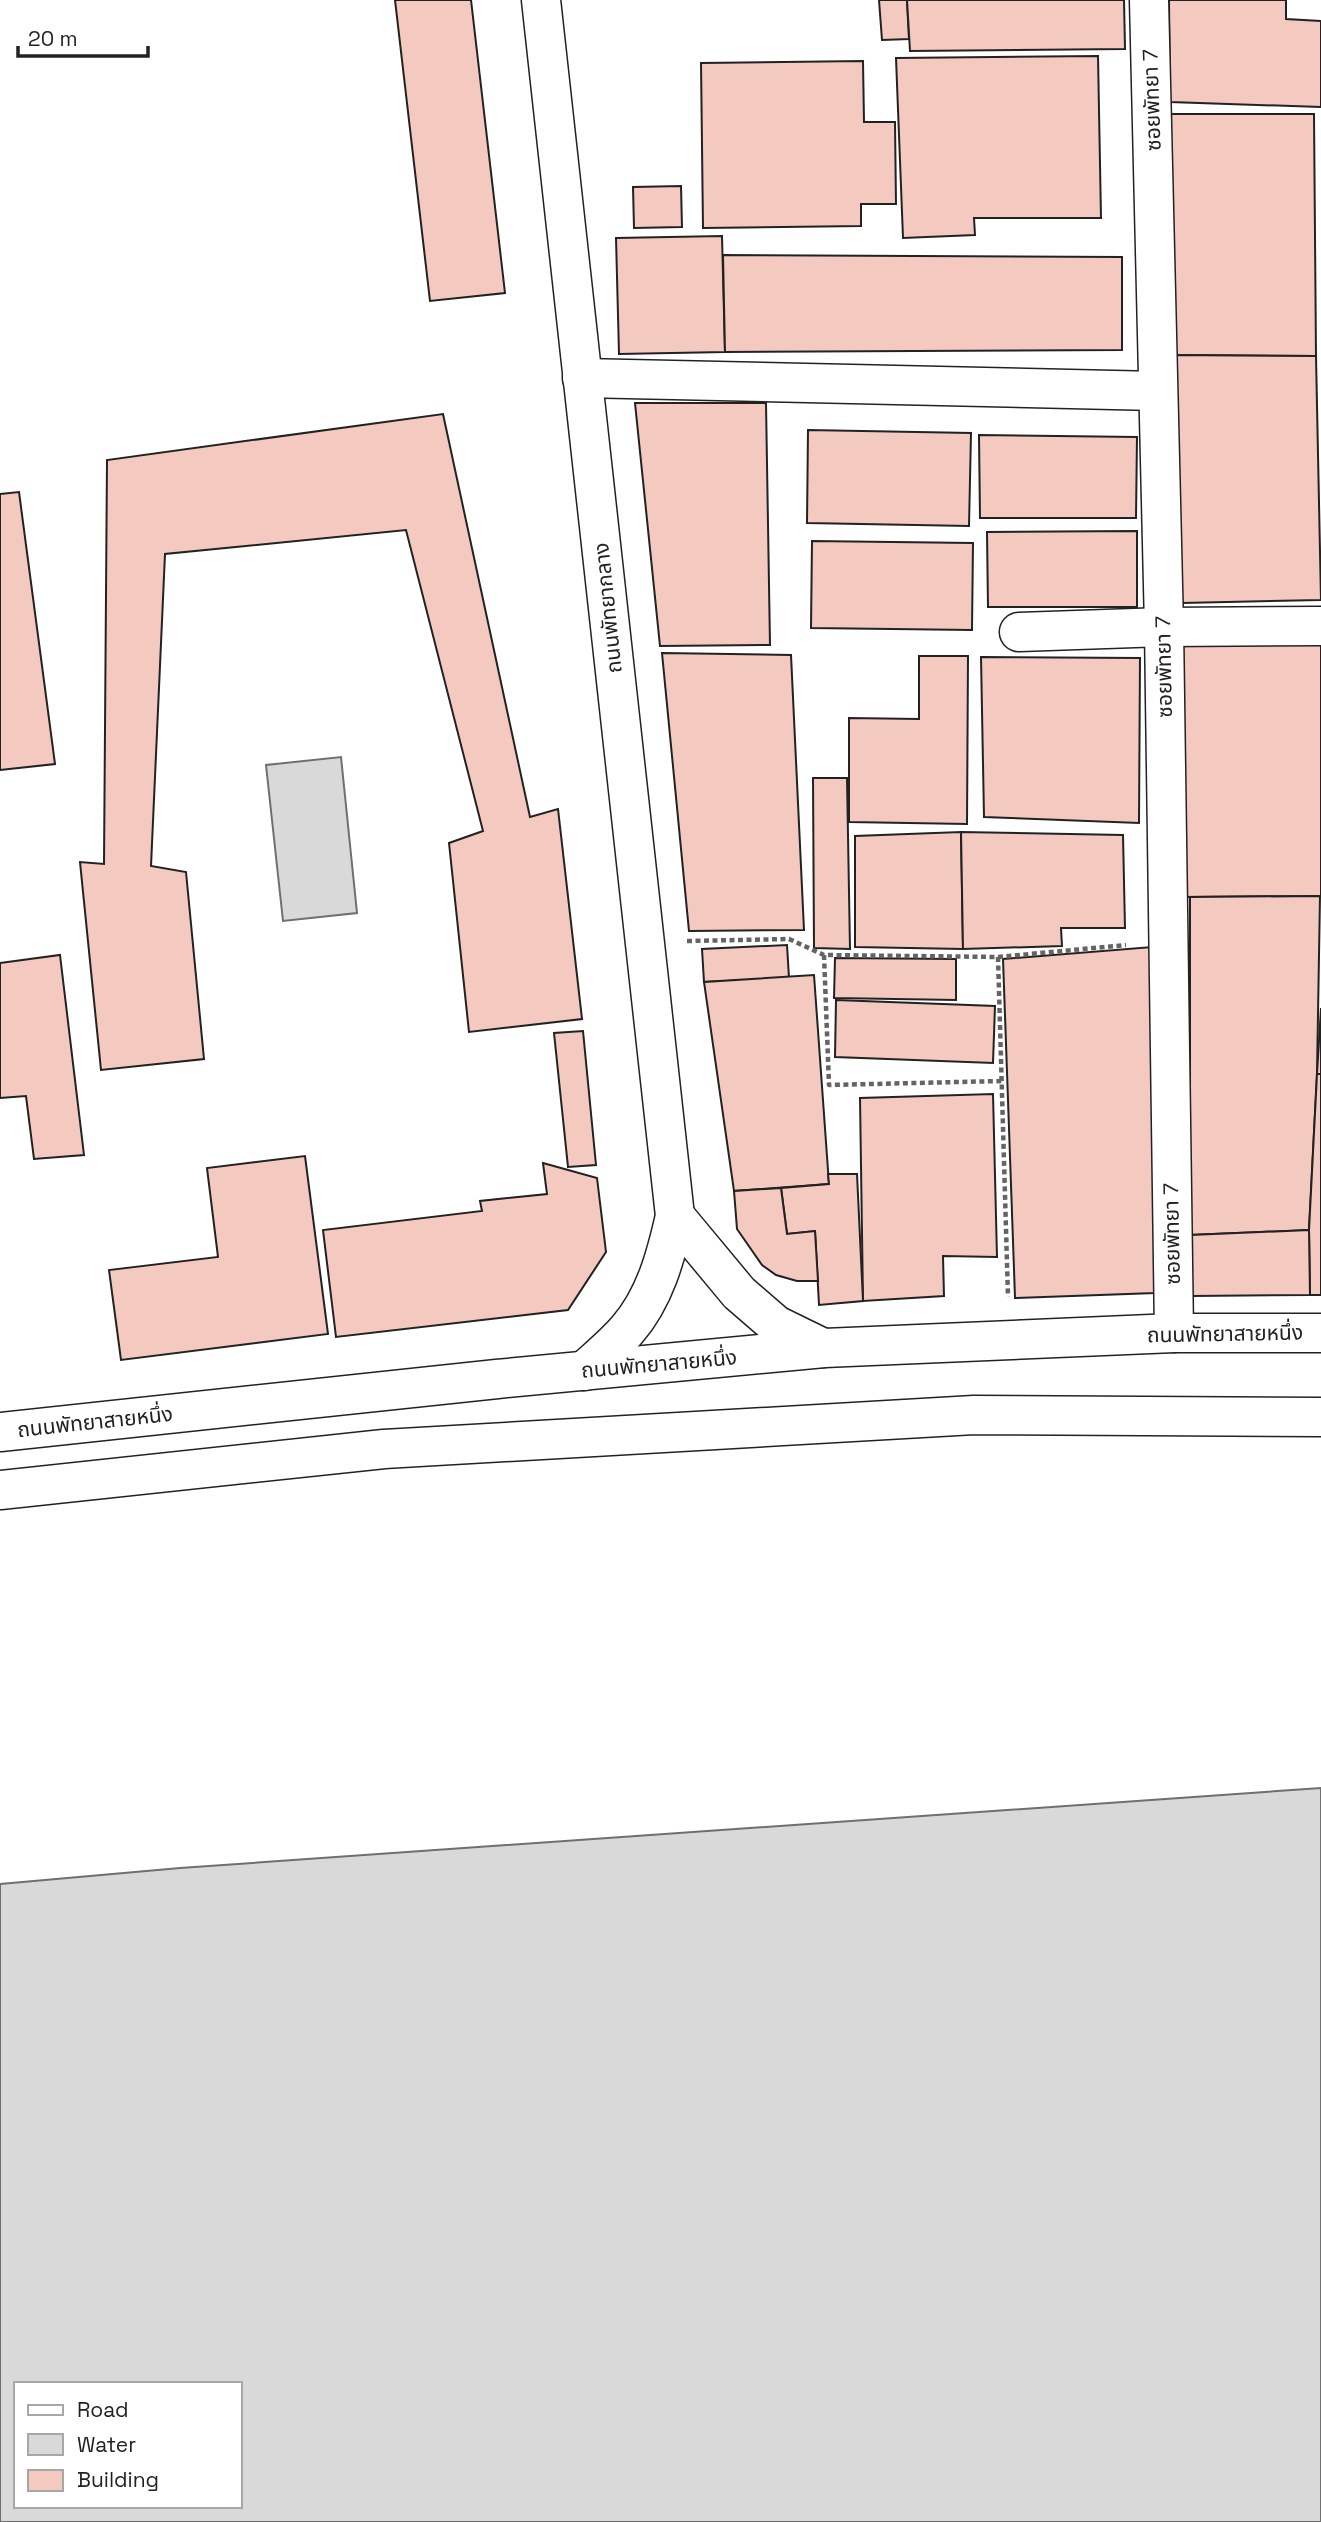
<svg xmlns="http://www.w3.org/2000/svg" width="1321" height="2522" viewBox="0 0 1321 2522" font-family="'Space Grotesk','Noto Sans Thai',sans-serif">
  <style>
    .water { fill: #d9d9d9; stroke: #6f6f6f; stroke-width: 2; fill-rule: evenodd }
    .building { fill: #f3c9c0; stroke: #222; stroke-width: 2 }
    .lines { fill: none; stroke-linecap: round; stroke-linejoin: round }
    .minor-casing { stroke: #222; stroke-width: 41 }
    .major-casing { stroke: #222; stroke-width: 41 }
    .path { stroke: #646464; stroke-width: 4.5; stroke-dasharray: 5 3.5; stroke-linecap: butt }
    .minor { stroke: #fff; stroke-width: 38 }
    .major { stroke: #fff; stroke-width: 38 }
    .labels { text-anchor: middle; stroke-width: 5; stroke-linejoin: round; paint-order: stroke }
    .street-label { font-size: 21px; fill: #222; stroke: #fff }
  </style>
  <rect width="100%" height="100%" fill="#fff"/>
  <g class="water">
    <polygon points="341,757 357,913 283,921 266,765"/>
    <path d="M1321 1788V2522H0V1884L180 1868ZM16 2384H240V2506H16Z"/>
  </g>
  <g class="building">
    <polygon points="395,0 471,0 505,293 430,301"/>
    <polygon points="879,0 907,0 909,39 882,40"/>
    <polygon points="907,0 1124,0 1125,49 910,51"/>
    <polygon points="1169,0 1286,0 1286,19 1321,21 1321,107 1170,102"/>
    <polygon points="1098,56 1101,218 974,218 975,235 903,238 896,58"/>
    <polygon points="863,61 864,122 895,122 896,204 861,204 861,226 703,228 701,63"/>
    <polygon points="1169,114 1314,114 1316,356 1170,355"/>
    <polygon points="681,186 682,227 634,228 633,187"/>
    <polygon points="722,236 725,352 619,354 616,238"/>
    <polygon points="723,255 1122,257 1122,350 725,352"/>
    <polygon points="1170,355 1316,356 1321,600 1182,603"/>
    <polygon points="635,403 766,403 770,645 660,646"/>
    <polygon points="443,414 530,817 558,809 582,1019 469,1032 449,843 483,831 406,530 165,554 151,866 186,872 204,1059 101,1070 80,862 104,864 107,460"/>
    <polygon points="808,430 971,433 969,526 807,523"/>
    <polygon points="979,435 1137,437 1136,518 980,518"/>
    <polygon points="19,492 55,764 0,770 0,494"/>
    <polygon points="1137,531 1137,607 988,607 987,532"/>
    <polygon points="812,541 973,543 972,630 811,628"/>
    <polygon points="1321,644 1321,896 1181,897 1179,646"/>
    <polygon points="662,653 791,655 804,930 689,931"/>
    <polygon points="919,656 968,656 967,824 849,822 849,718 919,719"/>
    <polygon points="981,657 1140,658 1139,823 984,817"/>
    <polygon points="813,778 847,778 850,949 814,948"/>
    <polygon points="961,832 963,949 855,947 855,836"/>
    <polygon points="961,832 1123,835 1125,928 1061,928 1062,946 963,949"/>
    <polygon points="1320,896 1317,1074 1309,1230 1190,1235 1190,897"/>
    <polygon points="787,945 789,978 704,982 702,949"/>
    <polygon points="1152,947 1155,1293 1015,1298 1003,959"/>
    <polygon points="60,955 84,1155 34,1159 26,1096 0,1098 0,963"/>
    <polygon points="835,958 956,959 956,1000 834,998"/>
    <polygon points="814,975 829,1184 734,1191 704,982"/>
    <polygon points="836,1000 995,1006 993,1063 835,1057"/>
    <polygon points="1321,1008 1321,1074 1317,1074"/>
    <polygon points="583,1031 596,1165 568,1167 554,1033"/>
    <polygon points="1317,1074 1321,1074 1321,1295 1310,1295 1309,1230"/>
    <polygon points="993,1094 997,1257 943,1256 944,1296 863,1301 860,1098"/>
    <polygon points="305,1156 328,1334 121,1360 109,1270 218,1257 207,1168"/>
    <polygon points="543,1163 597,1178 606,1252 568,1310 336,1337 323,1230 482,1211 480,1201 547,1194"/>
    <polygon points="828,1174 857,1174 863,1301 819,1305 815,1231 787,1234 781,1188 829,1184"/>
    <polygon points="781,1188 787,1234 815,1231 818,1281 797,1281 776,1275 762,1265 737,1229 734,1191"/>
    <polygon points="1309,1230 1310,1295 1192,1296 1190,1235"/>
  </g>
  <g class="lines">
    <defs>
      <g id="minor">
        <polyline points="1149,0 1164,627 1174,1333"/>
        <polyline points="582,378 1157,391"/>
        <polyline points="1019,632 1164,627 1321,626"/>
        <polyline points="0,1490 384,1449 974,1415 1321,1417"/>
      </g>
      <g id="major">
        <path d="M541 0 675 1216C666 1256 655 1298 627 1330 614 1345 598 1358 584 1371"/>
        <polyline points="675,1216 739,1293 776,1325 823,1348"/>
        <polyline points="0,1432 497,1379 824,1348 1174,1333 1321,1333"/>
      </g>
    </defs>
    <use href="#minor" class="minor-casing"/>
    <use href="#major" class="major-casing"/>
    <g class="path">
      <polyline points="687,941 789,939 824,955 998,957 1126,945"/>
      <polyline points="824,955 829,1085 1002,1081"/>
      <polyline points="998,957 1008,1297"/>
    </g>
    <use href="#minor" class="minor"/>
    <use href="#major" class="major"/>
  </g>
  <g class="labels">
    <g class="street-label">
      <text transform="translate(1152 100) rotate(-92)" y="7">ซอยพัทยา 7</text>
      <text transform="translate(608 608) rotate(-96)" y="7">ถนนพัทยากลาง</text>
      <text transform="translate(1164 667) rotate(-91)" y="7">ซอยพัทยา 7</text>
      <text transform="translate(1172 1234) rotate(-91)" y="7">ซอยพัทยา 7</text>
      <text transform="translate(1225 1334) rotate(-1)" y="7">ถนนพัทยาสายหนึ่ง</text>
      <text transform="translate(659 1364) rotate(-5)" y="7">ถนนพัทยาสายหนึ่ง</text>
      <text transform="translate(95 1422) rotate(-6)" y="7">ถนนพัทยาสายหนึ่ง</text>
    </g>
  </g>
  <rect x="14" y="2382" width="228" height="126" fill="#ffffff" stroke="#a7a7a7" stroke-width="2"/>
  <rect x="28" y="2405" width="35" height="10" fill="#ffffff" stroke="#a7a7a7" stroke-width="2"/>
  <text x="77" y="2417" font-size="21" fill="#222222">Road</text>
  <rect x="28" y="2434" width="35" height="21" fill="#d9d9d9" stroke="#a7a7a7" stroke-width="2"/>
  <text x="77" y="2452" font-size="21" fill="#222222">Water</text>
  <rect x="28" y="2470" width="35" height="21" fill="#f3c9c0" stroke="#a7a7a7" stroke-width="2"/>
  <text x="77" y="2487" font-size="21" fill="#222222">Building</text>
  <path d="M18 46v10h130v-10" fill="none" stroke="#222222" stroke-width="3.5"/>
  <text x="28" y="46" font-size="21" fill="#222222" stroke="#ffffff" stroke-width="5" paint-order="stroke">20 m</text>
</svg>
